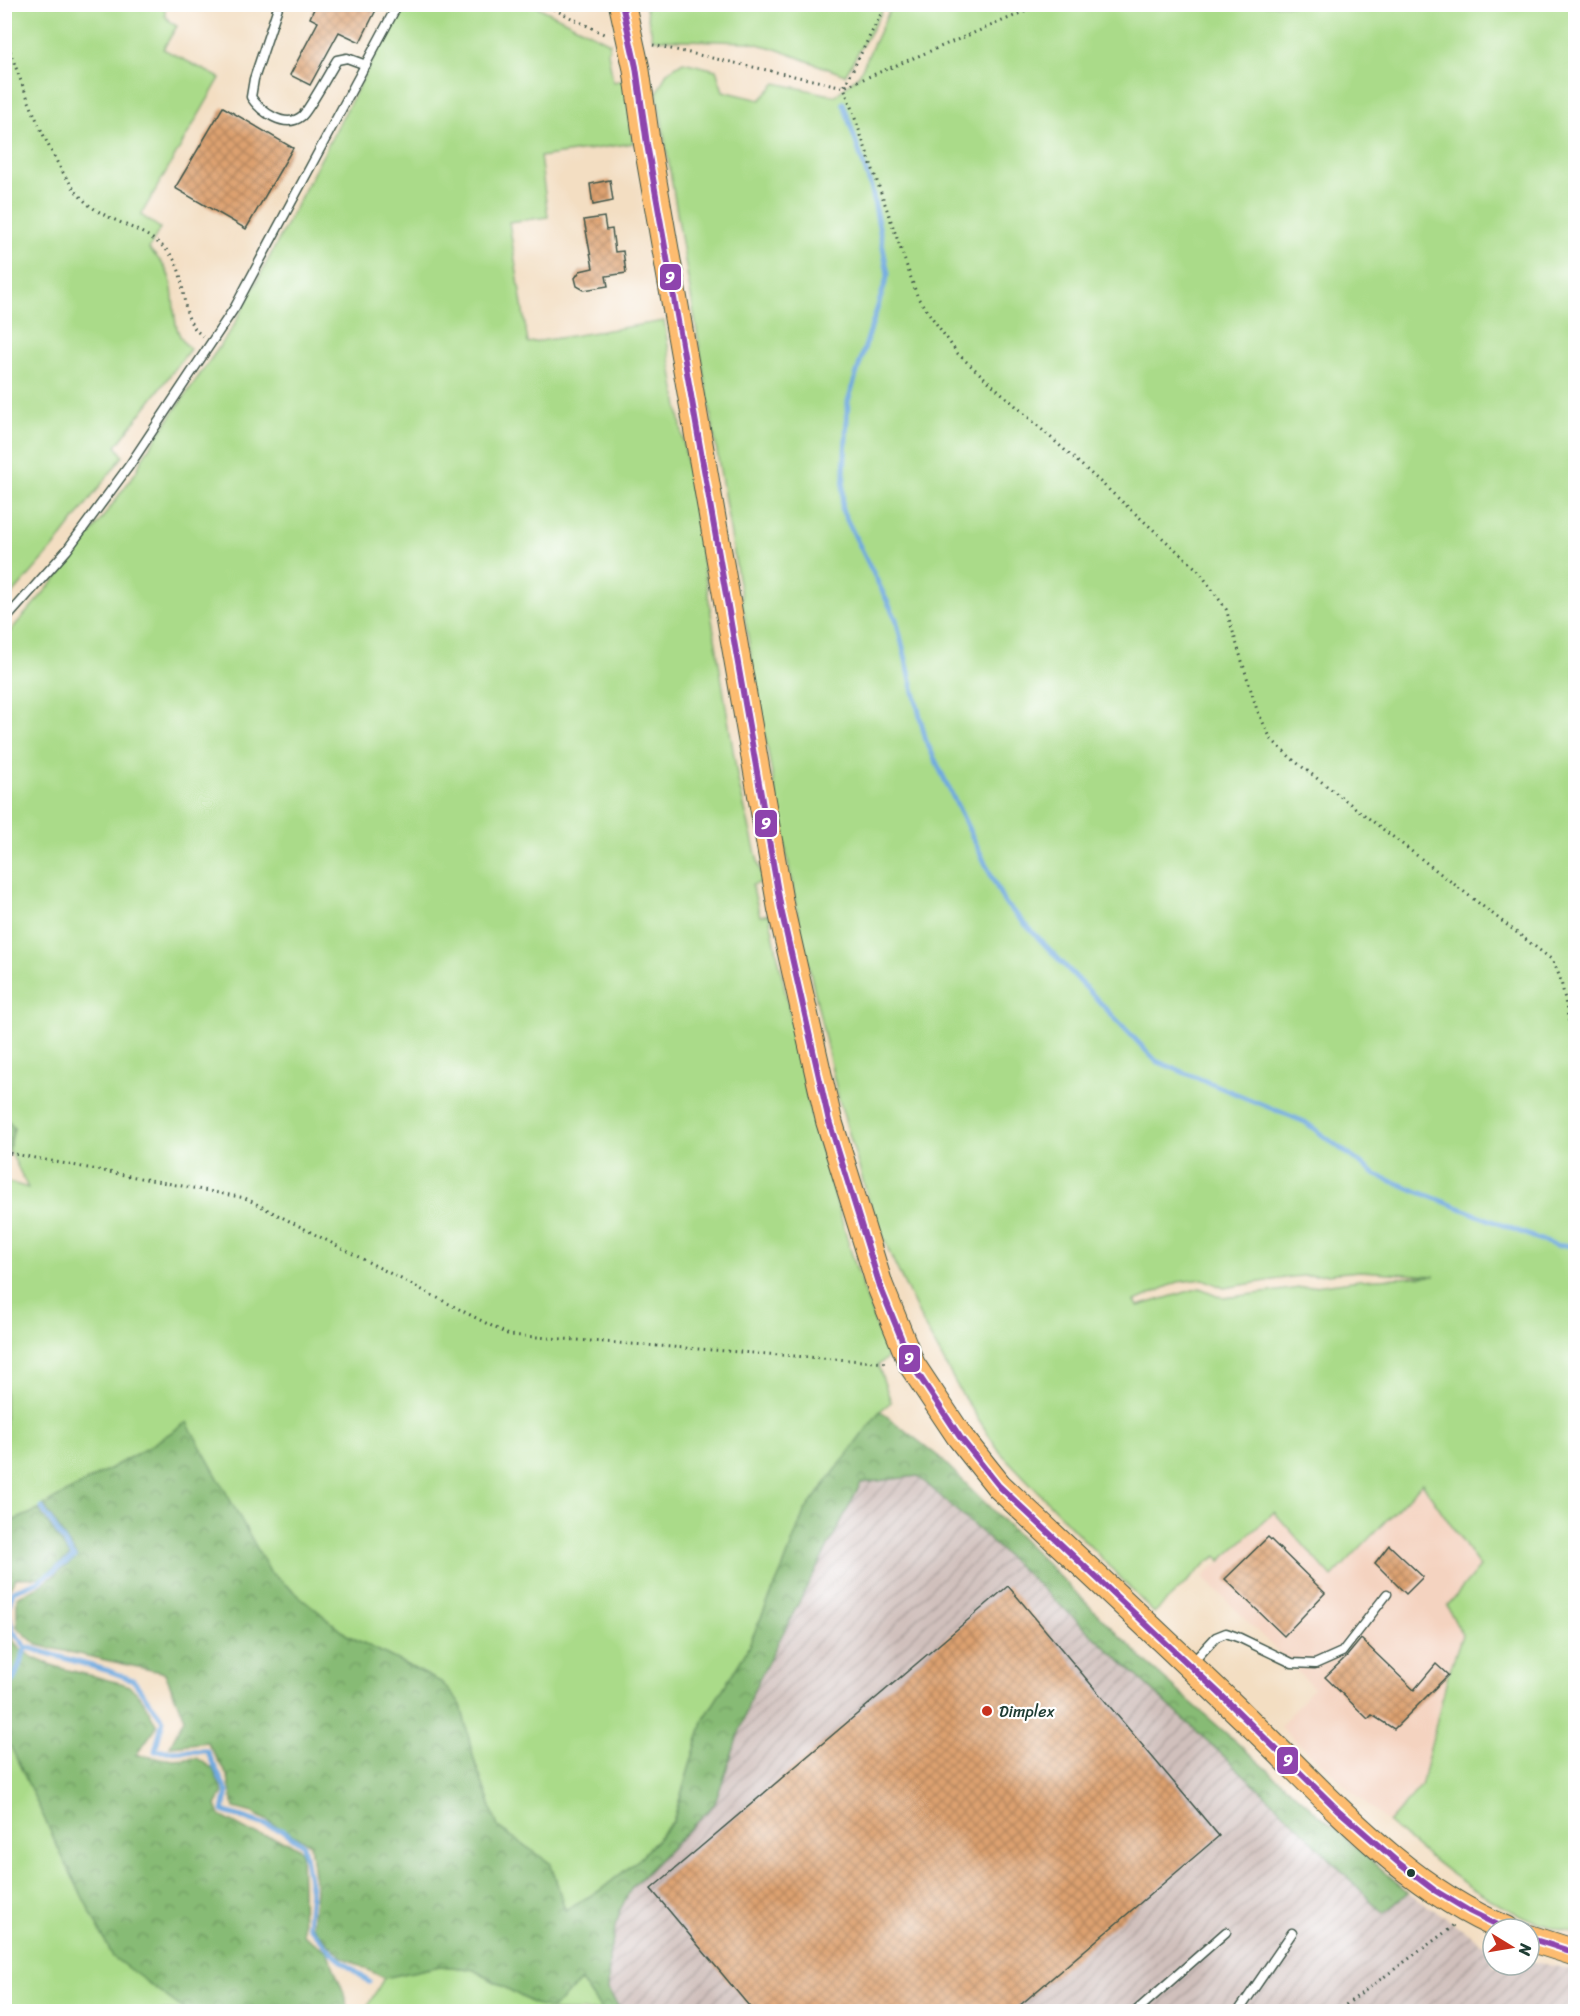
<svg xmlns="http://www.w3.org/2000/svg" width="1580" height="2016" viewBox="0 0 1580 2016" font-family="Sriracha,sans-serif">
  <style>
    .built { fill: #f4d3c0 }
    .industrial { fill: url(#industrial-furrows) }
    .green { fill: #aadb89; stroke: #648c5e; stroke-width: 1.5; fill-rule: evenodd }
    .forest { fill: url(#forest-crowns); stroke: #537c54; stroke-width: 1.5 }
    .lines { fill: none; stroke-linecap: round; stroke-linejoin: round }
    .stream { stroke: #6ea9df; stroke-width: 5 }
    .building { fill: url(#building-cross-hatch) }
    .lane-casing { stroke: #3f5549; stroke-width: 11 }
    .primary-casing { stroke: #3f5549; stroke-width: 28 }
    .path { stroke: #3f5549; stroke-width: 3; stroke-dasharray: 1.5 4.5; stroke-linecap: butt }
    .lane { stroke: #fff; stroke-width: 8 }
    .primary { stroke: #fdbc6f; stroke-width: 26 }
    .bus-1-casing { stroke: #fff; stroke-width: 10 }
    .bus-1 { stroke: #8e44ad; stroke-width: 6 }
    .poi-dot { fill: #c8321e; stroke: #fff; stroke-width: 2 }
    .bus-dot { fill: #1f3d34; stroke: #fff; stroke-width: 2 }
    .labels { text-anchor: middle; stroke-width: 4.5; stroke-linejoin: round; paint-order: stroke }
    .poi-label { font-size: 16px; fill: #1f3d34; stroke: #fff; text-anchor: start }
    .line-badge { stroke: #fff; stroke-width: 2 }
    .badge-label { font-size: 16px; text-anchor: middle; font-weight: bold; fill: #fff }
  </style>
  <defs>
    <pattern id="industrial-furrows" width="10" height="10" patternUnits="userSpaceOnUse" patternTransform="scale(1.5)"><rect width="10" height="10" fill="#d0c0bc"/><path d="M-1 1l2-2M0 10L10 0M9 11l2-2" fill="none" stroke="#a89d9a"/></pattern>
    <pattern id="forest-crowns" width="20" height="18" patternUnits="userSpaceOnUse" patternTransform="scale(1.5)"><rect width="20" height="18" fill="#87bb75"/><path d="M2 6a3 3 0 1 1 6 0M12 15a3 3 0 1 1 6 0" fill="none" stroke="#6e9961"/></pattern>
    <pattern id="building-cross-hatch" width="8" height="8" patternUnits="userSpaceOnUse" patternTransform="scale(1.5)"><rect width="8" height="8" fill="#dda170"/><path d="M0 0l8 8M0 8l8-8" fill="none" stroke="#b3845d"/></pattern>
  </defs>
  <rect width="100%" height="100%" fill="#fff"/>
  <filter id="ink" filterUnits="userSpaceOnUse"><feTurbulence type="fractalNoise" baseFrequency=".0167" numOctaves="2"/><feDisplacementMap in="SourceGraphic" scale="12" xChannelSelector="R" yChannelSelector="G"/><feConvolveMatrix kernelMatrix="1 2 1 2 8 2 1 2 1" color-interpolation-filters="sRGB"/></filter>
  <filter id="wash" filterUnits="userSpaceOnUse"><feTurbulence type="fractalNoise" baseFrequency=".008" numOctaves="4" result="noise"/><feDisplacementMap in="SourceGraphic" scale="24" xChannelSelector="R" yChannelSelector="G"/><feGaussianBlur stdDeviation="1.35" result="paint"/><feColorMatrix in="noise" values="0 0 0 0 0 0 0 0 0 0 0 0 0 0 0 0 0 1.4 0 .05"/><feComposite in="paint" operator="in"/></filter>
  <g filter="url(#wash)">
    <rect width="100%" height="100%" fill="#f3dec2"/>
    <polygon class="built" points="1421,1483 1480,1567 1447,1606 1462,1635 1448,1675 1421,1786 1388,1823 1280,1727 1313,1687 1203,1577 1275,1511 1332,1577"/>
    <polygon class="industrial" points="918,1476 984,1535 1281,1809 1383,1912 1408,1893 1493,1949 1493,1965 1529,1965 1529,1961 1575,1970 1575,2011 614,2011 574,1945 715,1803 754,1689 861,1483"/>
    <g class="green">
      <path d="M5 4 165 5V16L171 23 177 26 163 49 220 78 141 215 160 228 149 249C158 258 166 266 170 279 177 304 169 331 190 349L116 446 123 456 53 548 5 603Z"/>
      <polygon points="411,5 534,5 610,43 608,52 613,82 625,80 633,143 540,157 548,217 509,222 528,343 664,321 738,781 763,882 752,885 760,916 769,914 811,1114 851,1252 887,1358 878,1365 891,1402 880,1411 804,1512 782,1570 745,1654 704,1719 673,1821 637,1861 599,1891 565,1910 551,1864 498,1827 474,1760 461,1705 441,1682 347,1635 270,1572 187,1423 147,1448 44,1505 39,1510 5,1524 5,1181 28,1188 9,1149 14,1128 4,1116 5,637 69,564 136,472 143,457 177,407 232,329 396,15"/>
      <polygon points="645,5 645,4 884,5 880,15 845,75 773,48 749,42 653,39"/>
      <path d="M892 5H1575V1933C1562 1929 1548 1926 1535 1921 1479 1900 1433 1861 1388 1823L1421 1786 1448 1675 1462 1635 1447 1606 1480 1567 1422 1483 1332 1577 1274 1512 1220 1561 1217 1556 1209 1561 1154 1613 1000 1452 960 1391 924 1325 891 1256 868 1198 838 1096 799 922 758 697 657 93 667 72 683 62 716 70 723 91 760 100 776 83 835 96 859 75ZM1360 1271 1435 1276 1360 1280 1224 1298 1200 1288 1138 1306 1135 1301 1178 1282 1203 1279 1224 1288 1292 1277Z"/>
      <polygon points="4,1744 11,1746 61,1854 113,1956 186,2011 5,2011"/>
      <polygon points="440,1966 472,1969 538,2006 581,1981 602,2011 364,2012 384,1978"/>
    </g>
    <g class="forest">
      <polygon points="5,1116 14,1128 5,1164"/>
      <polygon points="880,1411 938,1456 1153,1669 1408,1893 1383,1913 1281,1809 984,1535 918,1476 861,1483 754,1689 715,1803 632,1887 620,1910 609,1955 608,1990 621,2011 602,2011 581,1981 552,2009 538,2006 472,1969 440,1966 384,1978 341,1956 312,1926 316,1890 310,1844 253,1813 234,1808 228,1777 207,1742 170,1746 184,1718 165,1673 37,1645 17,1627 17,1597 43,1584 77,1557 44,1505 147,1448 187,1422 270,1572 347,1635 441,1682 461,1705 474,1760 498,1827 551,1864 565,1910 599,1891 637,1861 673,1822 704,1719 745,1654 782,1570 804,1512"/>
      <polygon points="39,1510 70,1556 42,1577 16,1578 5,1594 5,1524"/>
      <path d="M5 1626C20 1667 72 1669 108 1680 115 1682 125 1683 130 1687 143 1696 150 1714 157 1726L136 1755 175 1760 197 1758 213 1769 223 1793 216 1805 220 1816 250 1832 288 1842 301 1850 303 1935 327 1951 346 1998 347 2011H186L113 1957 61 1854 11 1747 5 1744Z"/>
    </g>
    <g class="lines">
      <g class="stream">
        <polyline points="843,103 872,190 888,274 848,401 842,510 896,619 926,741 1004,902 1156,1061 1305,1122 1376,1175 1556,1246 1576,1245"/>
        <polyline points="42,1508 74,1557 39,1581 13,1591 8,1609 12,1630 26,1647 109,1671 133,1680 163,1720 155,1751 207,1751 227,1792 223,1811 284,1831 303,1845 311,1891 308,1925 334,1955 369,1982"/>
        <polyline points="4,1690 14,1679 26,1647"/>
      </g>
    </g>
    <g id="blocks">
      <g class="building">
        <polygon points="316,4 379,4 360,42 339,32 310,85 290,75 318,22 310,18"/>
        <polygon points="223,107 293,148 246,229 175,188"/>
        <polygon points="610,180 613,201 593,205 590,184"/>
        <polygon points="604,217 606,230 612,229 615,252 623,251 626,273 606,276 608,286 584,290 577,286 575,278 580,271 593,268 584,220"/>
        <polygon points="1268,1537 1325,1593 1284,1636 1225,1579"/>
        <polygon points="1389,1545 1423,1577 1406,1594 1375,1563"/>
        <polygon points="1008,1586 1219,1836 1012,2012 754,2012 651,1889"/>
        <polygon points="1361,1639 1414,1690 1436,1664 1448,1675 1394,1729 1372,1715 1368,1719 1325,1677 1347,1656"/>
      </g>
    </g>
  </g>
  <g filter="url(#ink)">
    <use href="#blocks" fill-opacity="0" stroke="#3f5549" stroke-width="1.5"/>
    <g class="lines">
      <defs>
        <g id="lane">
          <path d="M279 4 254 79 251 97C260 111 285 130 302 116 309 110 330 71 337 60L347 58 366 65"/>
          <polyline points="4,621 67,550 129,466 235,307 398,4"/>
          <polyline points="1192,1663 1216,1637 1226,1633 1240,1638 1292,1663 1315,1664 1342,1652 1387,1594"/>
          <polyline points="1135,2012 1226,1932"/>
          <polyline points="1238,2012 1292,1933"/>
        </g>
        <g id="primary">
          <path d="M622 4 636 67 647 144 781 909 829 1121 880 1286 912 1365 960 1437 999 1486C1083 1565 1167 1643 1250 1723 1327 1797 1405 1888 1506 1929"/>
          <polyline points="1529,1938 1576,1953"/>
        </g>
      </defs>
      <use href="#lane" class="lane-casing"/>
      <use href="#primary" class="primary-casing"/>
      <g class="path">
        <polyline points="543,4 606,35"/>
        <path d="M886 4 844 87 918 298 958 354 1198 570 1226 609 1257 710 1271 739 1292 759 1551 959C1567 982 1565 1021 1576 1048"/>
        <path d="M4 34C19 77 54 177 89 205 115 225 154 230 173 258 189 282 177 319 203 336"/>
        <polyline points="653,45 844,87 1043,4"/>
        <polyline points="4,1152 245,1198 509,1335 889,1363"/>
        <polyline points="1336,2012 1451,1928 1453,1925"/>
      </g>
      <use href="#lane" class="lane"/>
      <use href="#primary" class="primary"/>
      <defs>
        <g id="bus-1">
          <polyline points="622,4 636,67 647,144 781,909 829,1121 880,1286 912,1365 960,1437 999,1486 1219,1693 1338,1810 1401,1865 1434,1890 1469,1911 1506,1929"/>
          <polyline points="1529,1938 1576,1953"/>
        </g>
      </defs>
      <use href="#bus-1" class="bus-1-casing"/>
      <use href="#bus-1" class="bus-1"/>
    </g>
  </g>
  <circle class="poi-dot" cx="987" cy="1711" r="6"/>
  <circle class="bus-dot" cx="1411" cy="1873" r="5"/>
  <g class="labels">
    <g class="poi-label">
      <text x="999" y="1717">Dimplex</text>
    </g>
  </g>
  <g class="line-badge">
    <rect x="659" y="263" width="23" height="28" rx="6" fill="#8e44ad"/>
    <rect x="754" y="809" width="24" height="29" rx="6" fill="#8e44ad"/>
    <rect x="898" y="1344" width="23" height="29" rx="6" fill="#8e44ad"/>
    <rect x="1276" y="1746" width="23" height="29" rx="6" fill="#8e44ad"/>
  </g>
  <g class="badge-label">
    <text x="670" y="283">9</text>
    <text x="766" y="829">9</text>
    <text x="909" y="1364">9</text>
    <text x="1288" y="1766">9</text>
  </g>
  <rect width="1580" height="2016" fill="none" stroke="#fff" stroke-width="24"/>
  <g transform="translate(1511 1947) rotate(101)"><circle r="28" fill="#ffffff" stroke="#a5b1ae" stroke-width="1.5"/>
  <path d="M0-4.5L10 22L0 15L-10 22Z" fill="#c8321e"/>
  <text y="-9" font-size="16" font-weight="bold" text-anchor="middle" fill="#1f3d34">N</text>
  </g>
</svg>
